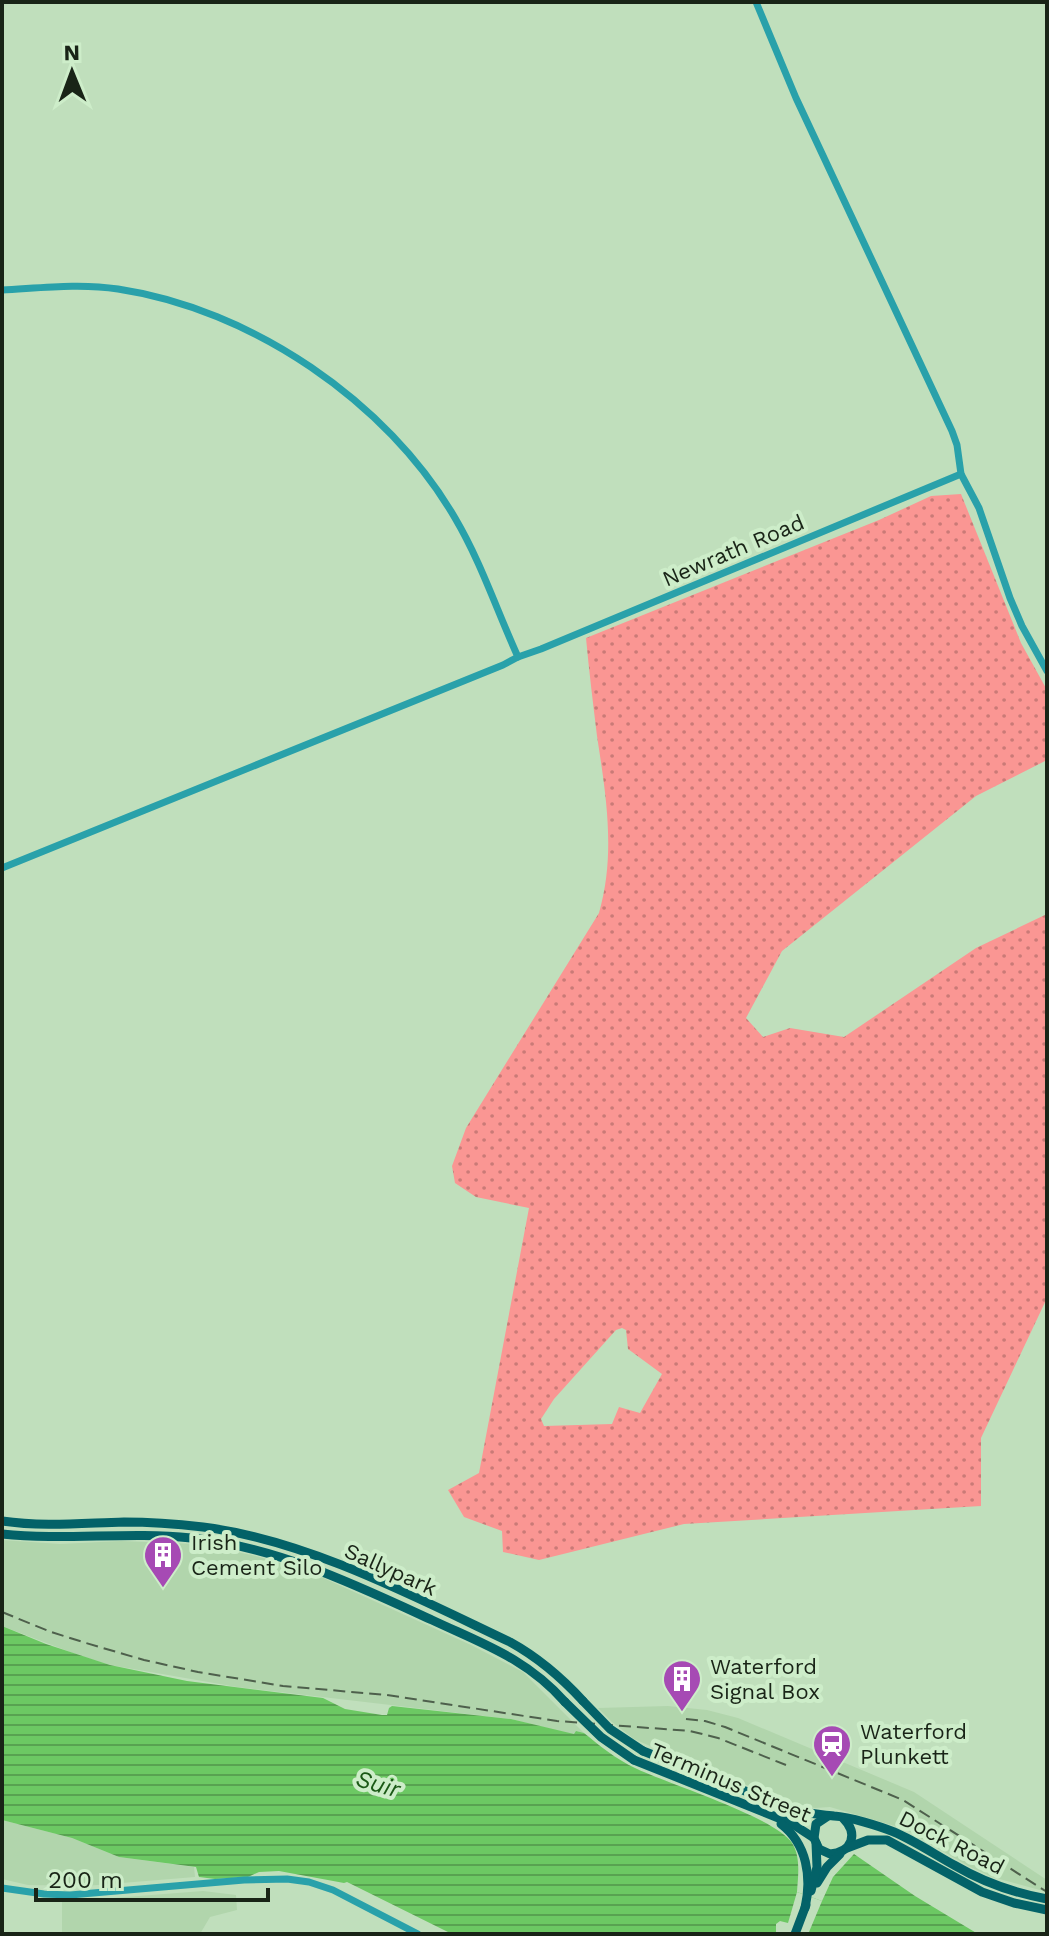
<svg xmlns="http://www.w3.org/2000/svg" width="1049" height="1936" viewBox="0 0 1049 1936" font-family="'Work Sans',sans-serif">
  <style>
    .built { fill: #b1d5ac }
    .grass { fill: url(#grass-dots); fill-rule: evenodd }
    .water { fill: url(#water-rules) }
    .pier { fill: #c0dfbc }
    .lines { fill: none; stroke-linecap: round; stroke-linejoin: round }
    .minor { stroke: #29a1aa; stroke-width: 7 }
    .major { stroke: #036268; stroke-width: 9 }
    .rail { stroke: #4e604c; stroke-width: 2; stroke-dasharray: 12 6; stroke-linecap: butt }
    .major-bridge { stroke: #036268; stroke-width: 9 }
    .labels { text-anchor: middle; stroke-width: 8; stroke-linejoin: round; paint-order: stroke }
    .street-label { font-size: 22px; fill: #192417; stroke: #cdedc9 }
    .poi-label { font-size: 22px; fill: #192417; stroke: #cdedc9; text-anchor: start }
    .water-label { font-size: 24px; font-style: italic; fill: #1b5916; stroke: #cdedc9 }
  </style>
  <defs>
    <pattern id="grass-dots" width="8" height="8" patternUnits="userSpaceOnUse" patternTransform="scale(2)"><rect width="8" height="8" fill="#fa9693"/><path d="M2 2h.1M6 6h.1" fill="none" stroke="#ca7a77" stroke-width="1.8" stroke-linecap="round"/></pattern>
    <pattern id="water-rules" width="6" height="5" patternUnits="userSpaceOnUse" patternTransform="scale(2)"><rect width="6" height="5" fill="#6cc863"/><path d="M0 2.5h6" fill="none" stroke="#58a251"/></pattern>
  </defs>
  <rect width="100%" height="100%" fill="#c0dfbc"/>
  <g class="built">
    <polygon points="2,1540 60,1544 121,1541 196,1544 252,1555 308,1571 471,1645 523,1672 584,1733 576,1731 575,1735 511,1719 237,1687 110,1665 78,1655 2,1626"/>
    <polygon points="668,1706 707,1710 738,1718 914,1792 1047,1880 1047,1892 992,1877 968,1866 905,1829 830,1807 815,1808 797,1805 671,1755 634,1739 612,1722 598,1708"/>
    <polygon points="2,1820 72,1838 119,1857 194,1867 195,1877 85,1886 28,1885 2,1879"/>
    <polygon points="203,1891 236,1895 237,1910 210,1917 200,1934 62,1933 62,1902"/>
  </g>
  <path class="grass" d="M961 494 1021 643 1047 690V760L976 796 782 951 746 1018 763 1037 790 1028 844 1037 976 948 1047 914V1298L981 1438V1506L684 1524 539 1560 503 1552 502 1531 464 1517 448 1490 479 1473 529 1208 476 1197 455 1183 452 1166 466 1128 599 913C616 854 606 795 597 736 593 703 589 671 586 638L879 520 931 496ZM622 1328 626 1330 628 1349 662 1374 640 1413 619 1407 612 1424 544 1426 541 1419 554 1399 616 1330Z"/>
  <path class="water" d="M2 1626 46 1644 110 1665 187 1681 323 1698 345 1709 382 1715H387L389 1708 392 1706 511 1719 574 1734 576 1731 584 1733C600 1746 616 1759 635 1768 668 1784 775 1817 792 1843 801 1857 798 1876 797 1892L822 1901 833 1877 854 1854 915 1896 978 1934H452L347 1882 344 1883 279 1871 259 1872 248 1877 215 1879 199 1877 196 1867 119 1857 72 1838 2 1820Z"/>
  <polygon class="pier" points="797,1892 822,1901 809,1932 813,1934 781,1934 776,1932 776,1924 780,1921 788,1923"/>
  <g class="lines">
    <g class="minor">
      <polyline points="756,2 796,98 952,431 957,445 961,474 979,508 1010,598 1022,626 1047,671"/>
      <path d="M2 290C40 288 80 283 118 289 251 309 387 401 455 518 481 562 497 611 518 657"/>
      <polyline points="2,868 503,665 518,657 541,649 961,474"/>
      <polyline points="2,1888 44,1894 70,1895 244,1880 287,1879 309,1882 333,1890 418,1934"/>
    </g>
    <g class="major">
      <path d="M2 1521C43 1527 83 1523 124 1522 150 1522 177 1524 203 1527 307 1540 415 1597 510 1642 539 1658 561 1677 583 1701"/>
      <path d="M2 1534C65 1541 128 1531 191 1538 277 1547 354 1584 432 1620 483 1644 526 1658 565 1702"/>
      <path d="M643 1751 791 1809C806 1814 819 1814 834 1816 850 1817 879 1826 894 1832 915 1841 934 1854 954 1865 983 1882 1014 1893 1047 1899"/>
      <polyline points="634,1760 791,1823 814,1838"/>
      <path d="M828 1816 816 1824 814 1838 819 1849 830 1854C852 1852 859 1834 843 1818"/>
      <path d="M781 1824C807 1844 812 1877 805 1908"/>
      <polyline points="847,1848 868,1840 887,1840 982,1892 1014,1903 1047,1910"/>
      <polyline points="817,1883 827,1867 840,1854"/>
      <polyline points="811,1891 817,1867 816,1843"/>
      <polyline points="795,1934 806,1905"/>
    </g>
    <g class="rail">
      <polyline points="2,1612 51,1632 86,1643 144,1660 198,1672 283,1686 387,1695 557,1721 690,1731 718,1738 786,1765"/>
      <polyline points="686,1719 705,1721 725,1727 903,1800 1047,1892"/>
    </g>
    <g class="major-bridge">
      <polyline points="583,1701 610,1729 643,1751"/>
      <polyline points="565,1702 601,1737 634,1760"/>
    </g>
  </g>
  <defs>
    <symbol id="building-pin" viewBox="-11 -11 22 30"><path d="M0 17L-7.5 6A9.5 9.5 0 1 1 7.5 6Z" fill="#a64ab4" stroke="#cdedc9"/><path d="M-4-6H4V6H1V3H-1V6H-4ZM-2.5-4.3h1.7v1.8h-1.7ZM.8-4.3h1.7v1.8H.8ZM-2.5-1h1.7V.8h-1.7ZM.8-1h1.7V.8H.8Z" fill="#fff"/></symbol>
    <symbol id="station-pin" viewBox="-11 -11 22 30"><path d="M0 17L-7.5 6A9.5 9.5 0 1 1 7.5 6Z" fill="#a64ab4" stroke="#cdedc9"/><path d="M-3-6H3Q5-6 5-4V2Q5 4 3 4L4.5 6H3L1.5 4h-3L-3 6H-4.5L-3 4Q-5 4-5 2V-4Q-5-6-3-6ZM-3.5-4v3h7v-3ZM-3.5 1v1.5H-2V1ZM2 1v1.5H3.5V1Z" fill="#fff"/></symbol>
  </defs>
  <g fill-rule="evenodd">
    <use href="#building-pin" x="141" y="1533" width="44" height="60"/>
    <use href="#building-pin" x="660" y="1657" width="44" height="60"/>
    <use href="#station-pin" x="810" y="1722" width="44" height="60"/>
  </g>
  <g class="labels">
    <g class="street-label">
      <text transform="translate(733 550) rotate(-23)" y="8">Newrath Road</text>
      <text transform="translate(391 1569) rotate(24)" y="8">Sallypark</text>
      <text transform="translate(731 1782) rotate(23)" y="8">Terminus Street</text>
      <text transform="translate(952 1842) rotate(27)" y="8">Dock Road</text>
    </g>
    <g class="poi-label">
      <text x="191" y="1550">Irish<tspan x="191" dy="25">Cement Silo</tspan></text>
      <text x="710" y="1674">Waterford<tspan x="710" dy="25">Signal Box</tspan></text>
      <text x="860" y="1739">Waterford<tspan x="860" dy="25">Plunkett</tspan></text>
    </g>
    <g class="water-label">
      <text transform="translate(378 1784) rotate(16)" y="8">Suir</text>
    </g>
  </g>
  <rect width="1049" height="1936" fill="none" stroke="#192417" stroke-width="8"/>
  <g transform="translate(72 72) rotate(359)" stroke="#cdedc9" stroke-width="6" paint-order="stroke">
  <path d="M0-6L14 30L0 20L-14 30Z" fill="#192417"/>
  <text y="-12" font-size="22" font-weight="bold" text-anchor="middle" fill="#192417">N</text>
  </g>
  <path d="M36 1888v12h232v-12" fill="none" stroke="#192417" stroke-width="4"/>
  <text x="48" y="1888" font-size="24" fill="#192417" stroke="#cdedc9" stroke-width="6" paint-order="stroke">200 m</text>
</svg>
